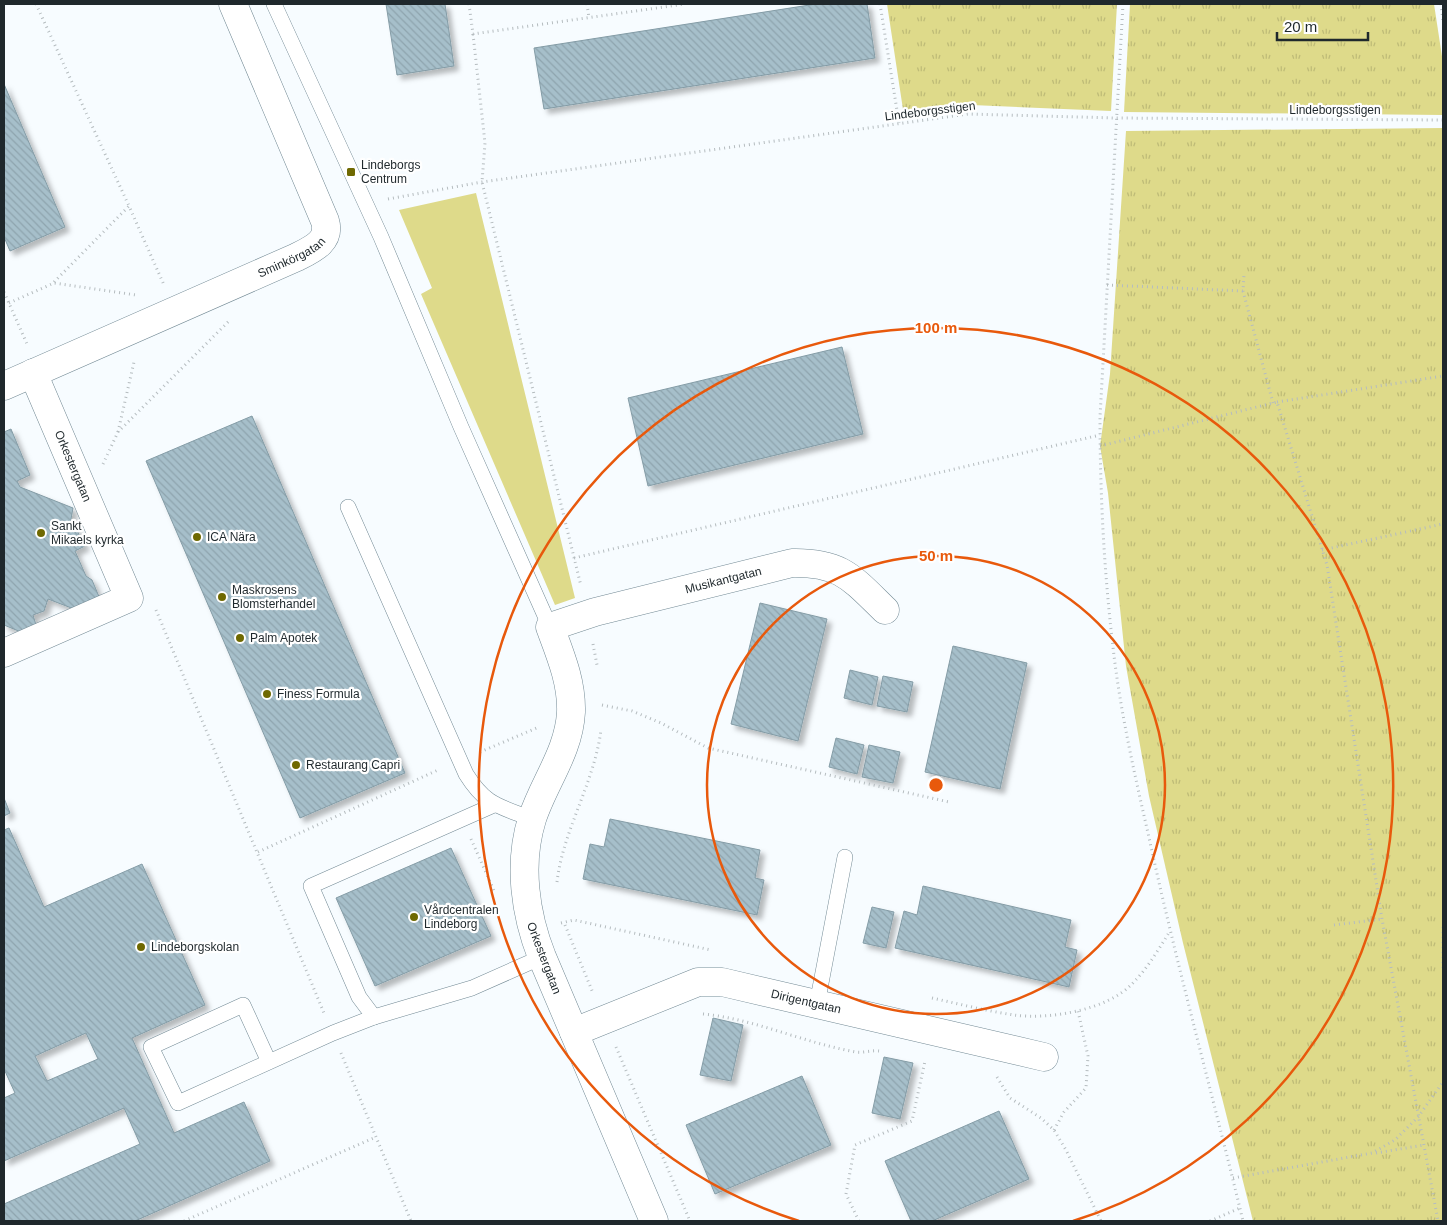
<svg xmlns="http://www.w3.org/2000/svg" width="1447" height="1225" viewBox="0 0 1447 1225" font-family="Arial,sans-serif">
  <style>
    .green { fill: #deda8a }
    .park { fill: url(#park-tufts) }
    .building { fill: url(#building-back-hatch); stroke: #849ca6; fill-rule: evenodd; filter: url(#shadow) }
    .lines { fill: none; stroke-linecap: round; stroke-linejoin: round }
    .service-casing { stroke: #728994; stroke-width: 16 }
    .minor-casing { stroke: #728994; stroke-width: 29 }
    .path { stroke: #b5bcbf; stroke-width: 3; stroke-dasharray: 1 4; stroke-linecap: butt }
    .service { stroke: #fff; stroke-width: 15 }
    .minor { stroke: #fff; stroke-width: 28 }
    .ring { fill: none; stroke: #e8590c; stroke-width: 2.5 }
    .poi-dot { fill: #6f6901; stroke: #fff; stroke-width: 2 }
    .labels { text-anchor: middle; stroke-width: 4.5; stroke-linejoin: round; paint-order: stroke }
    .street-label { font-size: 12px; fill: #1f282c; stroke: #fff }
    .poi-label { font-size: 12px; fill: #1f282c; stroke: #fff; text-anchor: start }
    .centre { fill: #e8590c; stroke: #fff; stroke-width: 2.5 }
    .ring-label { font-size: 15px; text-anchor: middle; font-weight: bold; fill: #e8590c; stroke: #fff; stroke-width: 4.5; stroke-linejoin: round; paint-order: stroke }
  </style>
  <defs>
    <pattern id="park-tufts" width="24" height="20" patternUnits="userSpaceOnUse" patternTransform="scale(1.25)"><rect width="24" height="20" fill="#deda8a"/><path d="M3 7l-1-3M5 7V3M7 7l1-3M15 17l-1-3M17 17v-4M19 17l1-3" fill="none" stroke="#bebb77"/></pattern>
    <pattern id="building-back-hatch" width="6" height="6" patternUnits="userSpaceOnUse" patternTransform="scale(1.25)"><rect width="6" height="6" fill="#a6bfca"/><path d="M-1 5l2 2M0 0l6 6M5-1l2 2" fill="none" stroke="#8ea4ae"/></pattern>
    <filter id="shadow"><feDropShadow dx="4.5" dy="4.5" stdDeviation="2.5" flood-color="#0004"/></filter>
  </defs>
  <rect width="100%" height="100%" fill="#f7fcff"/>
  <polygon class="green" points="476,193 575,598 555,605 421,294 432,288 399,210"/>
  <g class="park">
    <polygon points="887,4 1117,4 1111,111 972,105 904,116"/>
    <polygon points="1130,4 1434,4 1443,63 1443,115 1124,112"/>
    <polygon points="1443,128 1443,1221 1253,1221 1183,943 1149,796 1126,666 1108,493 1100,446 1110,374 1126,131"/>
  </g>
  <g class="building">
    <polygon points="386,4 445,4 454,66 397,75"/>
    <polygon points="816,4 867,4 875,58 544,109 534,48"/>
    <polygon points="4,84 65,227 10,251 4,237"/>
    <polygon points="842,347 863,434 648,486 628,398"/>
    <polygon points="252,416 405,773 300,818 146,461"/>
    <polygon points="11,429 30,475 17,481 20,487 73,508 71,519 85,546 75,551 86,576 92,580 100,599 74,609 48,599 44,611 33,615 36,625 21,632 4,625 4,432"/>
    <polygon points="760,603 827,619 798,741 731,724"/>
    <polygon points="953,646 1027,663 1000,789 925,772"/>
    <polygon points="850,670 878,677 872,705 844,698"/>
    <polygon points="883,676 913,682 907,712 877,706"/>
    <polygon points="836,738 864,745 857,774 829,767"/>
    <polygon points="869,745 900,752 893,783 862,777"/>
    <polygon points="4,798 10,813 4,816"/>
    <polygon points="610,819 760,850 755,878 764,880 757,915 583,879 590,844 604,847"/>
    <path d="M9 828 44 907 142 864 205 1005 132 1038 174 1133 244 1102 270 1161 135 1221H4V1204L140 1144 124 1108 4 1161V1098L15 1093 4 1069V830ZM86 1033 98 1059 47 1081 35 1056Z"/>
    <polygon points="451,848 491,936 375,986 336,898"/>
    <polygon points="923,886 1071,920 1065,947 1077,950 1069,987 895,948 904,911 917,915"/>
    <polygon points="872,907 894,912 886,948 863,943"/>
    <polygon points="713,1018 743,1025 731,1081 700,1075"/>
    <polygon points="884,1057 913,1063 900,1119 872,1113"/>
    <polygon points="802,1076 831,1145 715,1194 686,1125"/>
    <polygon points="999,1111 1029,1179 932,1221 911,1221 885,1161"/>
  </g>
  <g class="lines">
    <defs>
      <g id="service">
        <polyline points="274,4 381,237 461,427 550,627"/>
        <path d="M348 507 466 774C486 806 499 806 532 819"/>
        <polyline points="817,1004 845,857"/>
        <polyline points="374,1017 359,997 311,886 494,805"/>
        <polyline points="269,1062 243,1005 151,1047 178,1103 333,1033 374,1017 472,988 542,957"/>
      </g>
      <g id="minor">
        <path id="s1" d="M4 386 297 257C313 249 331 241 325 221L233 4"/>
        <polyline points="4,653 129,598 33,373"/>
        <path id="s2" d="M574 1032 698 982H722L1044 1057"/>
        <path id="s3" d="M654 1221 542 957C525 914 518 864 532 819 544 782 569 752 571 712 572 682 560 654 550 627L595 612 792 563C841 562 852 578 885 610"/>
      </g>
    </defs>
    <use href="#service" class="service-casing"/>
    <use href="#minor" class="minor-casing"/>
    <g class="path">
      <polyline points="36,4 129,206"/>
      <polyline points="469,4 473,34 685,4"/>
      <polyline points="587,4 589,18"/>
      <polyline points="880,4 899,123"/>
      <path d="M1123 4 1100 417C1100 494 1104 571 1113 647 1120 710 1134 772 1148 833 1176 963 1212 1092 1243 1221"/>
      <polyline points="1441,4 1443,21"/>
      <polyline points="473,34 485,143 482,182 581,586"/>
      <polyline points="388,199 482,182 968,114 1116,118 1443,120"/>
      <polyline points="54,282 129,206 164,285"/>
      <polyline points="1107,285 1243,291 1244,274"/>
      <polyline points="1243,291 1273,403"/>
      <polyline points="4,292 27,344"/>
      <polyline points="9,303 54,283 136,295"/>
      <polyline points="1277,402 1443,376"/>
      <polyline points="118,432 134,362"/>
      <polyline points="1100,446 1277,402 1327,565 1382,919 1438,1221"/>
      <polyline points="103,464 118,432 229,321"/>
      <polyline points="1322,550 1443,524"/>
      <polyline points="574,558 1100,435"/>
      <polyline points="156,610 324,1013"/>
      <polyline points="593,644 597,665"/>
      <polyline points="602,705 632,711 661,723 708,748 949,802"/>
      <polyline points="480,752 539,727"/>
      <polyline points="471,839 495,893"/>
      <polyline points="258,852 438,770"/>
      <path d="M557 882C563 830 594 784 601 730"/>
      <polyline points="561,923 574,920 711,950"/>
      <polyline points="565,925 593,993"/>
      <polyline points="1334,925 1382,919"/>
      <polyline points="1443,927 1443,969"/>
      <path d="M932 998C959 1004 987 1011 1014 1015 1049 1020 1107 1010 1132 984 1147 969 1159 949 1170 931"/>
      <path d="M703 1014C755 1019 804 1043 856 1052 864 1053 871 1050 879 1051"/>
      <polyline points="616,1047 690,1221"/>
      <polyline points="341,1053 411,1221"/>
      <polyline points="997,1077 1010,1098 1041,1118 1054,1130 1066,1150 1101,1221"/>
      <polyline points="1054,1130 1064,1112 1086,1088 1088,1056 1078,1011"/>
      <polyline points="1376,1153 1424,1145"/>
      <polyline points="1233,1178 1372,1153 1395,1140 1418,1117 1443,1082"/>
      <polyline points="184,1221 376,1137"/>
      <polyline points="859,1221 846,1194 855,1145 912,1121 925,1061"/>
      <polyline points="1210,1221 1240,1208"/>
    </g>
    <use href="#service" class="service"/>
    <use href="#minor" class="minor"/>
  </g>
  <g class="ring">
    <circle cx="936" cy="785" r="229"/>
    <path d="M799 1221A457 457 0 1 1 1073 1221"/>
  </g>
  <g class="poi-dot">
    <rect x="346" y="167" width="10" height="10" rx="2.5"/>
    <circle cx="41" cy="533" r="5"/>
    <circle cx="197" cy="537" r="5"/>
    <circle cx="222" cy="597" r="5"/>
    <circle cx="240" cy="638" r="5"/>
    <circle cx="267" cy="694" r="5"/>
    <circle cx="296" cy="765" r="5"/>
    <circle cx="414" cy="917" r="5"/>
    <circle cx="141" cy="947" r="5"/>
  </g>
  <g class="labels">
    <g class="street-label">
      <text x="1335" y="114">Lindeborgsstigen</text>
      <text transform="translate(930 111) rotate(-7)" y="4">Lindeborgsstigen</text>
      <text dy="4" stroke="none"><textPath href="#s1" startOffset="315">Sminkörgatan</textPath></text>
      <text transform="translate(73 466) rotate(67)" y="4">Orkestergatan</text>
      <text dy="4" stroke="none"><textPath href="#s3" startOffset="810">Musikantgatan</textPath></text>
      <text transform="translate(544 958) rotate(69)" y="4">Orkestergatan</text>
      <text dy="4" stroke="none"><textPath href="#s2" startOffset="244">Dirigentgatan</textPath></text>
    </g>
    <g class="poi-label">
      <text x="361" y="169">Lindeborgs<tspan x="361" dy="14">Centrum</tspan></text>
      <text x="51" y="530">Sankt<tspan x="51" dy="14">Mikaels kyrka</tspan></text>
      <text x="207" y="541">ICA Nära</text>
      <text x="232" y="594">Maskrosens<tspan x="232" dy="14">Blomsterhandel</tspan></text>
      <text x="250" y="642">Palm Apotek</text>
      <text x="277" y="698">Finess Formula</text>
      <text x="306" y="769">Restaurang Capri</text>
      <text x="424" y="914">Vårdcentralen<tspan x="424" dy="14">Lindeborg</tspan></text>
      <text x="151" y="951">Lindeborgskolan</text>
    </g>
  </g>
  <circle cx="936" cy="785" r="8" class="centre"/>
  <g class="ring-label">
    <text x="936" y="333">100 m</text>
    <text x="936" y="561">50 m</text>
  </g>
  <rect width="1447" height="1225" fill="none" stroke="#1f282c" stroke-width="10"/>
  <path d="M1277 32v8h91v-8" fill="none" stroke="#1f282c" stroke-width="2.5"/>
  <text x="1284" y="32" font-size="15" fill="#1f282c" stroke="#ffffff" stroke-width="4" paint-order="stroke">20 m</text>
</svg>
